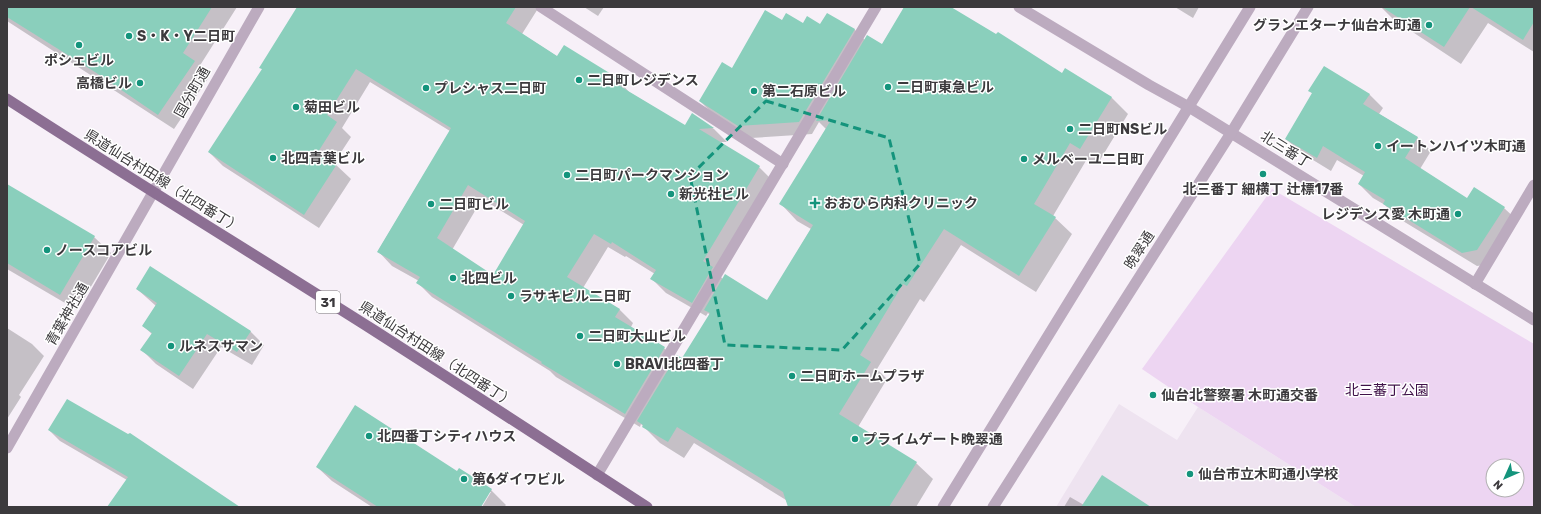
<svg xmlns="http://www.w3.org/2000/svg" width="1541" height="514" viewBox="0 0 1541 514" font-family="Rubik,'Noto Sans JP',sans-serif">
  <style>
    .built { fill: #eee3f0 }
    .green { fill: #edd5f2; fill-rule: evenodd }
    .shadow { fill: #0003; fill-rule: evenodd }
    .building { fill: #8acfbc; fill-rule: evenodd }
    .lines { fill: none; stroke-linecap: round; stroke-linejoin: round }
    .minor { stroke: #bcabbf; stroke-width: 11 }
    .tertiary { stroke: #bcabbf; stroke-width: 11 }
    .primary { stroke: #8c6f93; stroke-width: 11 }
    .marked { fill: none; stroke: #14947c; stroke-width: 3; stroke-dasharray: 8 5; stroke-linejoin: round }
    .poi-dot { fill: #14947c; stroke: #fff; stroke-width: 1.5 }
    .labels { text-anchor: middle; stroke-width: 3; stroke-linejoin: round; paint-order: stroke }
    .shield { fill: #fff; stroke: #767577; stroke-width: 1 }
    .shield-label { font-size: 13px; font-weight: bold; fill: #3c3a3d }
    .poi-label { font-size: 14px; font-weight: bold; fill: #3c3a3d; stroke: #fff; text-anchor: start }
    .street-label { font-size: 14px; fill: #3c3a3d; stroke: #fff }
    .park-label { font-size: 14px; fill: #3f1148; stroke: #fff }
  </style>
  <rect width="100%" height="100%" fill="#f7f0f8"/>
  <polygon class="built" points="1119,404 1177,440 1198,407 1356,507 1056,507"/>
  <path class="green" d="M1272 189 1534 344V507H1356L1198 407 1142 369ZM1493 466H1517V490H1493Z"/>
  <g class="shadow">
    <polygon points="7,7 237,7 199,67 209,77 174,129 7,21"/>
    <path d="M298 7H539L522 34 558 57 616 77 629 92 685 126 692 115 714 129 727 142H719L759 167 773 181 718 274 723 279 767 302 811 229 797 221 781 204 826 129 819 122 812 134 751 138 713 114 700 101 783 22 854 29 865 40 882 45 905 7H949L1063 74 1065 70 1112 98 1128 114 1097 165 1087 159 1053 216 1072 234 1036 292 961 245 924 302 920 299 877 369 887 379 858 427 916 463 933 479 916 507H789L786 500 694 443 684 458 660 443 641 424 640 427 556 377 550 371 432 297 418 283 419 281 392 266 378 251 450 131 370 82 342 128 351 137 334 163 351 179 319 228 223 166 209 152 263 70 261 68ZM482 199 524 225 493 276 452 250ZM608 247 625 257 626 256 655 274 652 279 666 293 706 316 708 313 710 315 683 359H675L664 348 631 327 633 323 619 309 583 288Z"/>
    <polygon points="584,7 604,7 598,16"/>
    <polygon points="1175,7 1199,7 1193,18"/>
    <polygon points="1381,7 1534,7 1534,52 1488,23 1461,64 1393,19"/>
    <polygon points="1310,91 1369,94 1383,108 1379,114 1417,137 1431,151 1420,169 1467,199 1504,208 1518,221 1491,264 1477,266 1398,218 1385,205 1373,198 1359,184 1364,176 1337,160 1331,171 1300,152 1286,139 1313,94"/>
    <polygon points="7,185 94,237 111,253 77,310 7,269"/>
    <polygon points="137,289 250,331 264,345 252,365 221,347 193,389 156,364 142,350 152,334 143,326 156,306"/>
    <polygon points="7,328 32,344 44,356 19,395 21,397 7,419"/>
    <polygon points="49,430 238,507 108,507 127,480 60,441"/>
    <path d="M317 467 457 472 491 490 506 505 504 507H372L332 481ZM489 492H491L482 507 480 506Z"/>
    <polygon points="1070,497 1084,505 1149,507 1064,507"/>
  </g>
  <g class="building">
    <polygon points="7,7 212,7 183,53 195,61 158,115 95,72 7,17"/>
    <path d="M297 7H516L506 23 557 56 564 45 616 77 613 82 685 125 692 113 714 128 699 129 760 166 703 261 713 267 692 303 650 279 656 270 612 242 611 244 594 234 567 277 620 309 615 317 665 347 625 414 541 363 542 362 416 283 420 277 377 252 451 128 356 69 327 115 337 122 318 152 337 164 304 215 208 152 262 69 259 68ZM468 185 525 221 493 275 437 238Z"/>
    <polygon points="904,7 951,7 996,34 998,32 1062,73 1065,68 1112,97 1080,149 1070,143 1034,204 1056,217 1019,276 944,229 907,286 903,284 860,355 871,362 839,414 917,462 889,507 788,507 783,492 677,427 668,442 642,427 643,425 637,421 677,355 682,358 710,313 704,310 725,274 767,300 813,225 779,204 831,120 816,121 867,35 882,44"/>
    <polygon points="1382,7 1470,7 1444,47"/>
    <polygon points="1471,7 1534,7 1534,22 1523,40"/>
    <polygon points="765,10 782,20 786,13 803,23 807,16 820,24 827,13 855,29 799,122 738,126 699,101 722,62 732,68"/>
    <polygon points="1324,66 1370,94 1363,104 1418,137 1405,158 1467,198 1474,187 1505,207 1477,250 1462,253 1383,204 1385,200 1358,184 1365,172 1323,146 1317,158 1285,139 1312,93 1308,91"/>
    <polygon points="7,184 95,236 60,295 7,263"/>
    <polygon points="150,266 251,331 237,352 207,334 179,376 140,350 152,333 142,326 157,303 136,289"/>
    <polygon points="67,399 128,434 130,433 240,507 107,507 128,477 48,430"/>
    <polygon points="355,405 457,471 459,468 492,489 481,507 378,507 316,467"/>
    <polygon points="1102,475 1151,507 1081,507"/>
  </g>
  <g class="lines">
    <g class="minor">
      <polyline points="541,7 783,164"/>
      <polyline points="1019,7 1149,85 1189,107 1534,320"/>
      <polyline points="1475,284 1534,185"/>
      <polyline points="597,475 876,7"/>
    </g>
    <g class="tertiary">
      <polyline points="7,448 259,7"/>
      <polyline points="943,507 1250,7"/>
      <polyline points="993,507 1231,133 1308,7"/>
    </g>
    <path class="primary" d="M7 99C129 178 252 253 375 331 466 389 556 448 647 507"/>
  </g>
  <path class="marked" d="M766 101 889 138 920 264 842 350 725 345 690 176Z"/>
  <g class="poi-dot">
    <circle cx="1429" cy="25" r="4"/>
    <circle cx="129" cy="36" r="4"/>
    <circle cx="79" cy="45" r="4"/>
    <circle cx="579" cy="80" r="4"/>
    <circle cx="140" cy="83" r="4"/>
    <circle cx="888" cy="87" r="4"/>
    <circle cx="426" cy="88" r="4"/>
    <circle cx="754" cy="91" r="4"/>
    <circle cx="296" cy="107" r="4"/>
    <circle cx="1070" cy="129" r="4"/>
    <circle cx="1378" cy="146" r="4"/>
    <circle cx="273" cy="158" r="4"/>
    <circle cx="1024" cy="159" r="4"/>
    <circle cx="1263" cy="174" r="4"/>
    <circle cx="567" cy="175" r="4"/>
    <circle cx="671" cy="194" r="4"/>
    <path d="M813 197h4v4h4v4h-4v4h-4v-4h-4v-4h4z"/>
    <circle cx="431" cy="204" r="4"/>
    <circle cx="1458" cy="214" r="4"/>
    <circle cx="47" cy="250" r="4"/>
    <circle cx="453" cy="278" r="4"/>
    <circle cx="511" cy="296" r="4"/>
    <circle cx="580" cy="336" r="4"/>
    <circle cx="171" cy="346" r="4"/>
    <circle cx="617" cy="364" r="4"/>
    <circle cx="792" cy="376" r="4"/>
    <circle cx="1153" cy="395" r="4"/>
    <circle cx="369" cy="436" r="4"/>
    <circle cx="855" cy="439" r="4"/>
    <circle cx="1190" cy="474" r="4"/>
    <circle cx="464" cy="479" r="4"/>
  </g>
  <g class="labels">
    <rect class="shield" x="316" y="291" width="24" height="22" rx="3"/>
    <g class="shield-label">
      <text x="328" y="307">31</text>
    </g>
    <g class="poi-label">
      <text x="1421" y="30" text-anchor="end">グランエターナ仙台木町通</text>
      <text x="137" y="41">S・K・Y二日町</text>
      <text x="79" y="65" text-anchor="middle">ポシェビル</text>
      <text x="587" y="85">二日町レジデンス</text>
      <text x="132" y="88" text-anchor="end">高橋ビル</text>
      <text x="896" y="92">二日町東急ビル</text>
      <text x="434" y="93">プレシャス二日町</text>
      <text x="762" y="96">第二石原ビル</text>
      <text x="304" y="112">菊田ビル</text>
      <text x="1078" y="134">二日町NSビル</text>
      <text x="1386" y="151">イートンハイツ木町通</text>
      <text x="281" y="163">北四青葉ビル</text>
      <text x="1032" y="164">メルベーユ二日町</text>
      <text x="575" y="180">二日町パークマンション</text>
      <text x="1263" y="194" text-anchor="middle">北三番丁 細横丁 辻標17番</text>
      <text x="679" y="199">新光社ビル</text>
      <text x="824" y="208">おおひら内科クリニック</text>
      <text x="439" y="209">二日町ビル</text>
      <text x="1450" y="219" text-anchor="end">レジデンス愛 木町通</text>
      <text x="55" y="255">ノースコアビル</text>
      <text x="461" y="283">北四ビル</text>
      <text x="519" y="301">ラサキビル二日町</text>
      <text x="588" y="341">二日町大山ビル</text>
      <text x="179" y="351">ルネスサマン</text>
      <text x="625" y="369">BRAVI北四番丁</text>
      <text x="800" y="381">二日町ホームプラザ</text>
      <text x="1161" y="400">仙台北警察署 木町通交番</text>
      <text x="377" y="441">北四番丁シティハウス</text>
      <text x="863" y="444">プライムゲート晩翠通</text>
      <text x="1198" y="479">仙台市立木町通小学校</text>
      <text x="472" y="484">第6ダイワビル</text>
    </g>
    <g class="street-label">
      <text transform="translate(192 92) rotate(-60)" y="5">国分町通</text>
      <text transform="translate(1286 149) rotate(32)" y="5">北三番丁</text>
      <text transform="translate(163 181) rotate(32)" y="5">県道仙台村田線（北四番丁）</text>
      <text transform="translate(1139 250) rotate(-57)" y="5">晩翠通</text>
      <text transform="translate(67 314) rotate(-60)" y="5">青葉神社通</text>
      <text transform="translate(437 354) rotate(33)" y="5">県道仙台村田線（北四番丁）</text>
    </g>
    <g class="park-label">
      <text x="1387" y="395">北三蕃丁公園</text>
    </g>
  </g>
  <rect width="1541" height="514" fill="none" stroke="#3c3a3d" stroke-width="16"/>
  <g transform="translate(1505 478) rotate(225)"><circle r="19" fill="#ffffff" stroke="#b1b0b1"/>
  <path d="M0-3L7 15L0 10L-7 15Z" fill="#14947c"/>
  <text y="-6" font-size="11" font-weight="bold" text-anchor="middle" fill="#3c3a3d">N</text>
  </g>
</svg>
